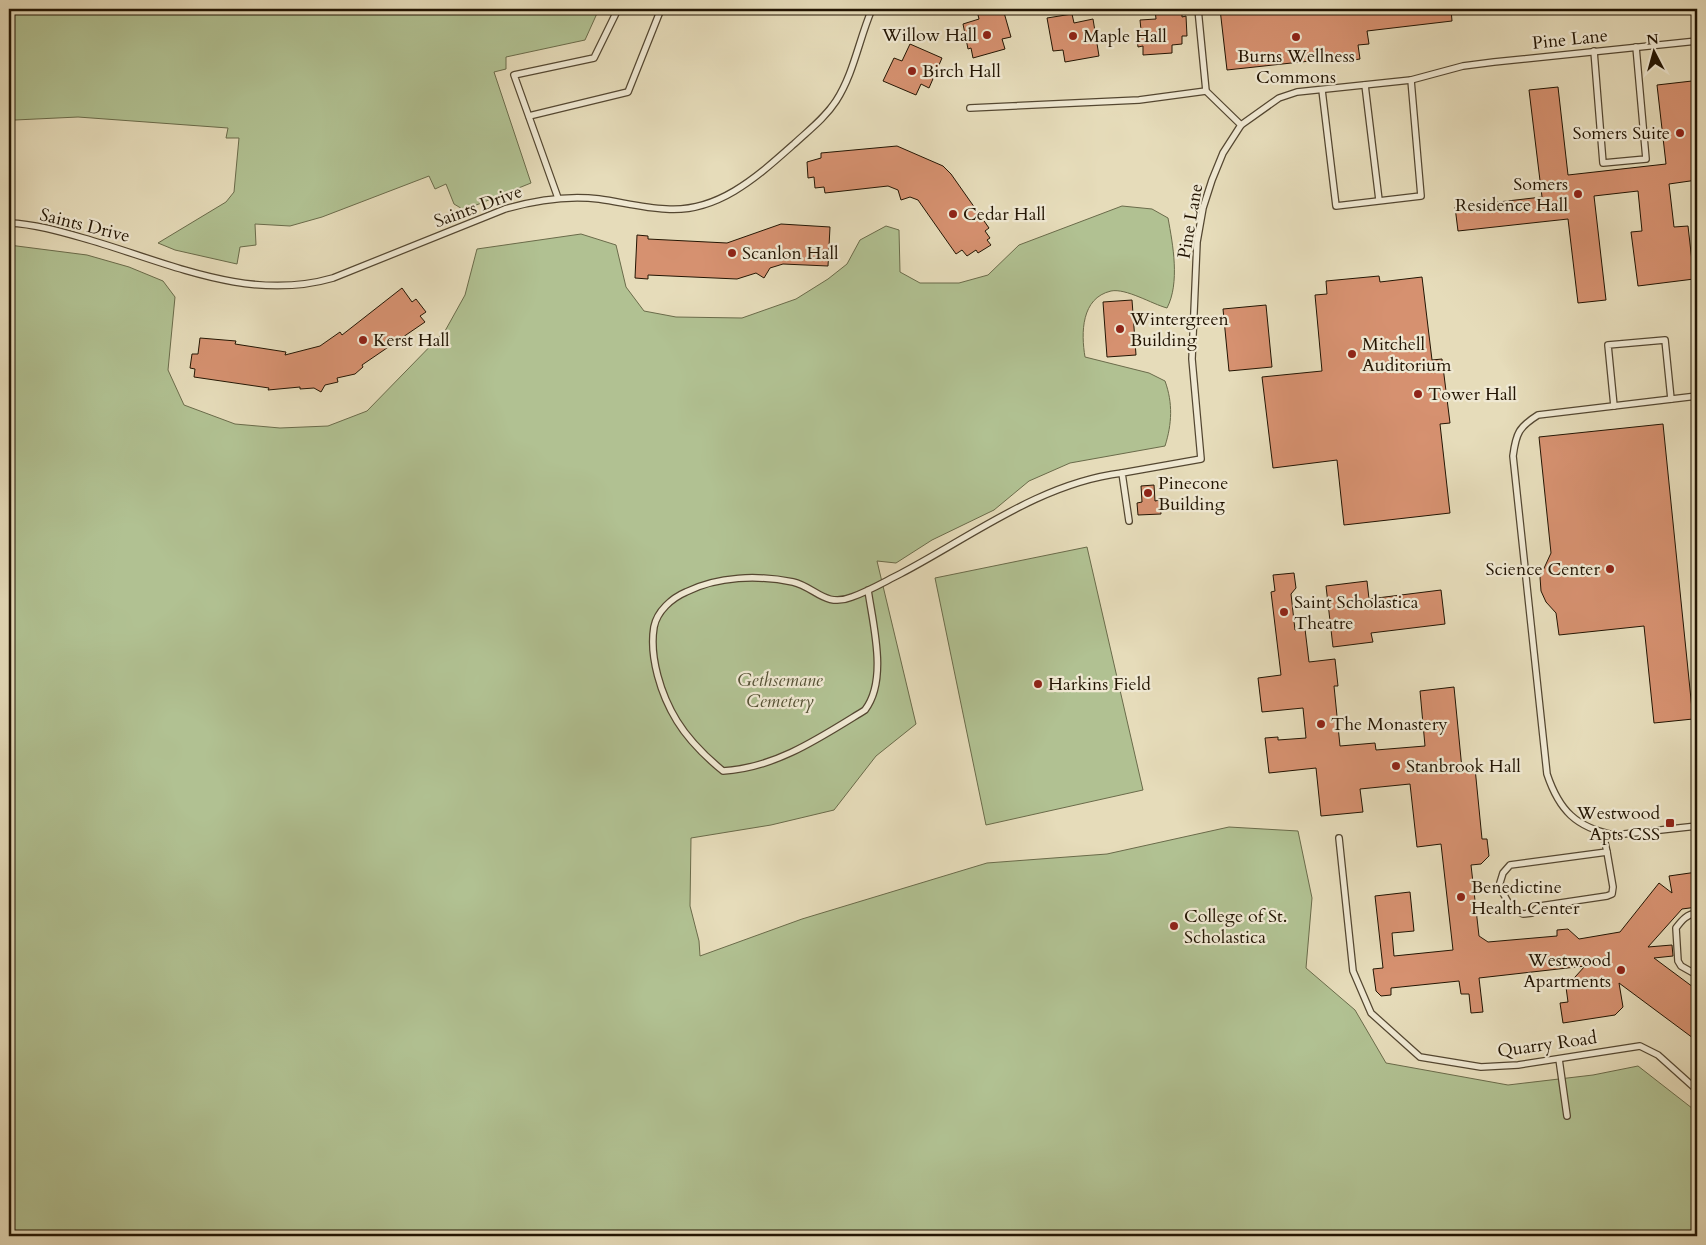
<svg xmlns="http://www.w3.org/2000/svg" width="1706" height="1245" viewBox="0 0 1706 1245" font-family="Cardo,serif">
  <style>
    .green { fill: #b1c192; stroke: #6a6b4a }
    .building { fill: #d69170; stroke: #231503 }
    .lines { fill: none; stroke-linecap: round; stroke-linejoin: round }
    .lane-casing { stroke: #544731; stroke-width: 8 }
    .lane { stroke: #efe8d2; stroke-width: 5.5 }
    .poi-dot { fill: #8f2418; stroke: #efe8d2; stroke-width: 2 }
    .labels { text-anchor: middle; stroke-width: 4.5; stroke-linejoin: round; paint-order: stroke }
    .poi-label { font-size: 18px; fill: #231503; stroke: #efe8d2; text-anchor: start }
    .street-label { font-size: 18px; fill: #231503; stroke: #efe8d2 }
    .park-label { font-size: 18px; font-style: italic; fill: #555135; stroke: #efe8d2 }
  </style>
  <rect width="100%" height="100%" fill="#e6dcba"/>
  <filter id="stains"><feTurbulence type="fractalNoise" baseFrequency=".004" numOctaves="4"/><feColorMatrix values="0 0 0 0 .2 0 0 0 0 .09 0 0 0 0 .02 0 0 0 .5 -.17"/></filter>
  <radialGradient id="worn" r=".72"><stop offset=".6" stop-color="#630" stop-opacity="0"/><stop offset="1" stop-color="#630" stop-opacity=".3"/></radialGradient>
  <g class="green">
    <polygon points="9,9 599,9 585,40 506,57 506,69 494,72 531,183 464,210 454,204 446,184 435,189 429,176 322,217 290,226 255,224 256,245 240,247 237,264 175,250 158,243 226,202 234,192 239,138 226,138 228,128 78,117 15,120 9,124"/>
    <path d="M1122 206 1152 209 1168 218C1173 245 1180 283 1167 308 1152 304 1126 288 1111 291 1081 298 1081 333 1085 357L1149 373 1165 381C1173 403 1172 424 1165 446L1070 463 1029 481 994 510 932 540 896 563 877 561 916 724 876 756 834 810 771 825 691 838 690 906 699 941 700 956 802 919 987 863 1107 854 1229 827 1298 831 1312 898 1306 968 1355 1010 1386 1063 1508 1085 1593 1075 1638 1066 1697 1112V1236H9V245L87 255 129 267 163 281 175 297 168 370 184 405 235 424 280 428 328 426 367 411 445 331 465 295 477 249 581 234 616 245 626 287 644 311 676 317 742 318 796 299 828 279 847 264 860 240 886 226 899 230 900 272 920 283H959L988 275 1019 245Z"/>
    <polygon points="1087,547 1143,790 986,825 935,578"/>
  </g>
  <g class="building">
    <polygon points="984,9 1003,9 1011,37 1002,39 1005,49 973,58 971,48 968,49 963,24 979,19 977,11"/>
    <polygon points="1155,9 1182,9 1182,17 1186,16 1187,36 1182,36 1182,44 1172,45 1172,53 1143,55 1143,46 1138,47 1136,30 1141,30 1140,20 1156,19"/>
    <polygon points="1220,9 1451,9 1452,21 1367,31 1369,44 1358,45 1360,59 1347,61 1347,57 1227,70"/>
    <polygon points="1072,14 1074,23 1093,19 1099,56 1065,62 1063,50 1053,51 1047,18"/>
    <polygon points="910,44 942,58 929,88 921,84 916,95 883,81 894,58 902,61"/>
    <polygon points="1692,81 1697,118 1695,118 1697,180 1669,184 1674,227 1688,226 1694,279 1638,286 1631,232 1642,231 1638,191 1594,196 1606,300 1578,303 1568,219 1458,231 1455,207 1542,197 1529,90 1558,87 1568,175 1666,164 1657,85"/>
    <polygon points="897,146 943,166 951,174 989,228 985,231 990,238 987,240 991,245 978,253 976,250 967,256 962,250 956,254 918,200 910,197 901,200 898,190 888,186 825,193 824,187 815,188 814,177 808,178 807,162 821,158 821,153"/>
    <polygon points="781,224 830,227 828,266 783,264 770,268 764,278 756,273 737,279 648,275 648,279 635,278 637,235 648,236 648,239 727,243"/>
    <polygon points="1379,276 1380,282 1422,277 1432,360 1442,359 1450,423 1440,424 1450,513 1344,525 1337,460 1273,468 1262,377 1322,371 1315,295 1327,294 1326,281"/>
    <polygon points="402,288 412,302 416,299 426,312 420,316 425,322 362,365 363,367 355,374 337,378 338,382 325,385 321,392 314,388 300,389 300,387 268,390 269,388 194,377 195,369 190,368 192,354 198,354 200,338 236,341 235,344 286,352 285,355 320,346 340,332 342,335"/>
    <polygon points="1132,300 1136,355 1107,357 1103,302"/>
    <polygon points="1266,305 1272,367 1229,371 1223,309"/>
    <polygon points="1663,424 1693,719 1654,723 1644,626 1559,635 1556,613 1546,602 1541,591 1540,577 1551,553 1539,437"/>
    <polygon points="1154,485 1155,501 1160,500 1161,514 1138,515 1137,503 1142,502 1141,486"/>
    <polygon points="1294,573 1296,588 1291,594 1295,630 1305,629 1309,662 1335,659 1338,686 1334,686 1340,746 1375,743 1376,750 1425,746 1420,691 1454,687 1462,769 1475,768 1482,839 1487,839 1489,856 1481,864 1471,865 1479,936 1488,942 1557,936 1557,930 1568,929 1579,939 1620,932 1659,883 1672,893 1669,876 1697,872 1697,907 1682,909 1648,947 1672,945 1673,956 1654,958 1697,990 1697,1041 1619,983 1623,1007 1615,1015 1563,1023 1560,1003 1568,1002 1566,987 1585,966 1479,978 1483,1012 1471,1013 1469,994 1461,994 1459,981 1391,988 1391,995 1381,996 1376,991 1373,969 1383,968 1375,896 1410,892 1414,931 1392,933 1394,956 1453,950 1441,844 1417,847 1410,784 1360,789 1363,812 1321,816 1316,768 1269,773 1265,738 1278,737 1278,740 1306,738 1303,708 1262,712 1258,678 1281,675 1271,592 1275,591 1273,575"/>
    <polygon points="1367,581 1369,599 1441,590 1445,624 1371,633 1373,642 1333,647 1326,586"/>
  </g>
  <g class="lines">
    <defs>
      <g id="lane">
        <polyline points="1198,9 1206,91 1241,125"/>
        <polyline points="1594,51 1603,163 1646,159 1636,47"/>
        <polyline points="1365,85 1379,200"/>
        <polyline points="1322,90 1336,206 1421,196 1411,80"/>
        <polyline points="970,108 1139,100 1206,91"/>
        <polyline points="529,116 628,92 661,9"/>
        <polyline points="558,198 514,75 594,58 618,9"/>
        <path d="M9 223C34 224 59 231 83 238 165 261 247 303 333 278L505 209C536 200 566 195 599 199 621 202 643 208 666 209 718 213 758 176 794 144 809 130 825 118 836 101 854 73 859 39 872 9"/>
        <path d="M1697 396 1538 415C1519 427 1516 433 1513 456L1547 774C1559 810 1576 828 1615 835L1697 826"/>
        <polyline points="1614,406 1608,345 1665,340 1671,399"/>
        <polyline points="1129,521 1122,473 1201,459 1192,359 1197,242 1203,208 1212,180 1223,153 1241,125 1279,98 1297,92 1411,80 1463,66 1494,62 1697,41"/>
        <path d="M868 590C873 625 888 680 865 710 821 737 776 768 723 771 706 757 688 739 677 721 661 695 649 657 654 627 657 611 672 598 686 592 718 576 758 575 793 582 815 587 825 608 852 597 869 591 884 582 900 574 971 537 1040 483 1122 473"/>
        <polyline points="1339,838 1353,971 1371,1013 1420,1057 1481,1067 1518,1065 1640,1046 1658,1055 1697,1090"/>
        <polyline points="1508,902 1499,886 1503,873 1510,865 1607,852 1603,833"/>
        <polyline points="1519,912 1523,914 1532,913 1540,906 1607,896 1612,894 1613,887 1607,852"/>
        <path d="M1697 913C1687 914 1682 920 1676 928L1678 961 1681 966 1697 975"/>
        <polyline points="1559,1059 1567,1116"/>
      </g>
    </defs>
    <use href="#lane" class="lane-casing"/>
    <use href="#lane" class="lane"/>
  </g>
  <g class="poi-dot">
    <circle cx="987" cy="35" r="5"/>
    <circle cx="1073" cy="36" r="5"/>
    <circle cx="1296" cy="37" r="5"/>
    <circle cx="912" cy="71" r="5"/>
    <circle cx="1680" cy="133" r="5"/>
    <circle cx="1578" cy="194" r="5"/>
    <circle cx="953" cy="214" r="5"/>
    <circle cx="732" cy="253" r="5"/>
    <circle cx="1120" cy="329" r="5"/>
    <circle cx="363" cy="340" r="5"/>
    <circle cx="1352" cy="354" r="5"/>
    <circle cx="1418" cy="394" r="5"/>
    <circle cx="1148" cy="493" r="5"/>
    <circle cx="1610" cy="569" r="5"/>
    <circle cx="1284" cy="612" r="5"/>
    <circle cx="1038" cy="684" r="5"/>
    <circle cx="1321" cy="724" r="5"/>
    <circle cx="1396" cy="766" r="5"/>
    <rect x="1665" y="818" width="10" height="10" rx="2.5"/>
    <circle cx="1461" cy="897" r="5"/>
    <circle cx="1174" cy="926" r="5"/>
    <circle cx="1621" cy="970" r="5"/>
  </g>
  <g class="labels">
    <g class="poi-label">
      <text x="977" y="41" text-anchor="end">Willow Hall</text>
      <text x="1083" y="42">Maple Hall</text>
      <text x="1296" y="62" text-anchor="middle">Burns Wellness<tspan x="1296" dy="21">Commons</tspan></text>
      <text x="922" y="77">Birch Hall</text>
      <text x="1670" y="139" text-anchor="end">Somers Suite</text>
      <text x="1568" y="190" text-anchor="end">Somers<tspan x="1568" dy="21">Residence Hall</tspan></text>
      <text x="963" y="220">Cedar Hall</text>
      <text x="742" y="259">Scanlon Hall</text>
      <text x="1130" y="325">Wintergreen<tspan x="1130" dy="21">Building</tspan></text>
      <text x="373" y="346">Kerst Hall</text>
      <text x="1362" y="350">Mitchell<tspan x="1362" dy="21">Auditorium</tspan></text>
      <text x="1428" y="400">Tower Hall</text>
      <text x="1158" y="489">Pinecone<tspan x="1158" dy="21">Building</tspan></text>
      <text x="1600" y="575" text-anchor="end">Science Center</text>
      <text x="1294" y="608">Saint Scholastica<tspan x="1294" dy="21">Theatre</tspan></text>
      <text x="1048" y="690">Harkins Field</text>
      <text x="1331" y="730">The Monastery</text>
      <text x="1406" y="772">Stanbrook Hall</text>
      <text x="1660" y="819" text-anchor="end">Westwood<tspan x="1660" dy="21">Apts CSS</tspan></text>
      <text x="1471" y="893">Benedictine<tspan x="1471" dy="21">Health Center</tspan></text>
      <text x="1184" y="922">College of St.<tspan x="1184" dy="21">Scholastica</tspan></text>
      <text x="1611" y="966" text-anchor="end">Westwood<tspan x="1611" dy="21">Apartments</tspan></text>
    </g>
    <g class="street-label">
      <text transform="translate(1570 39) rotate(-6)" y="6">Pine Lane</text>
      <text transform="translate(478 206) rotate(-20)" y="6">Saints Drive</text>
      <text transform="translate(1190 221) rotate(-80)" y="6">Pine Lane</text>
      <text transform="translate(85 225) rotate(14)" y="6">Saints Drive</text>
      <text transform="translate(1547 1044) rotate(-8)" y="6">Quarry Road</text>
    </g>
    <g class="park-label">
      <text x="780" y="686">Gethsemane<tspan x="780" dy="21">Cemetery</tspan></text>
    </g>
  </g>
  <rect width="1706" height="1245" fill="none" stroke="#e6dcba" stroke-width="30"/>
  <rect x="10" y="10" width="1686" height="1225" fill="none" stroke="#231503" stroke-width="2.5"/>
  <rect x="15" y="15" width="1676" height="1215" fill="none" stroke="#231503"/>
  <g transform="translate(1654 52) rotate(354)" stroke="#efe8d2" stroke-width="4" paint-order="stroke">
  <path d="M0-4L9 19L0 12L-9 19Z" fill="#231503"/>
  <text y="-8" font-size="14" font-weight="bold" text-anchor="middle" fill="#231503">N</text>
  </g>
  <rect width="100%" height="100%" filter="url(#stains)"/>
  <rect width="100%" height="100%" fill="url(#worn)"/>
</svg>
